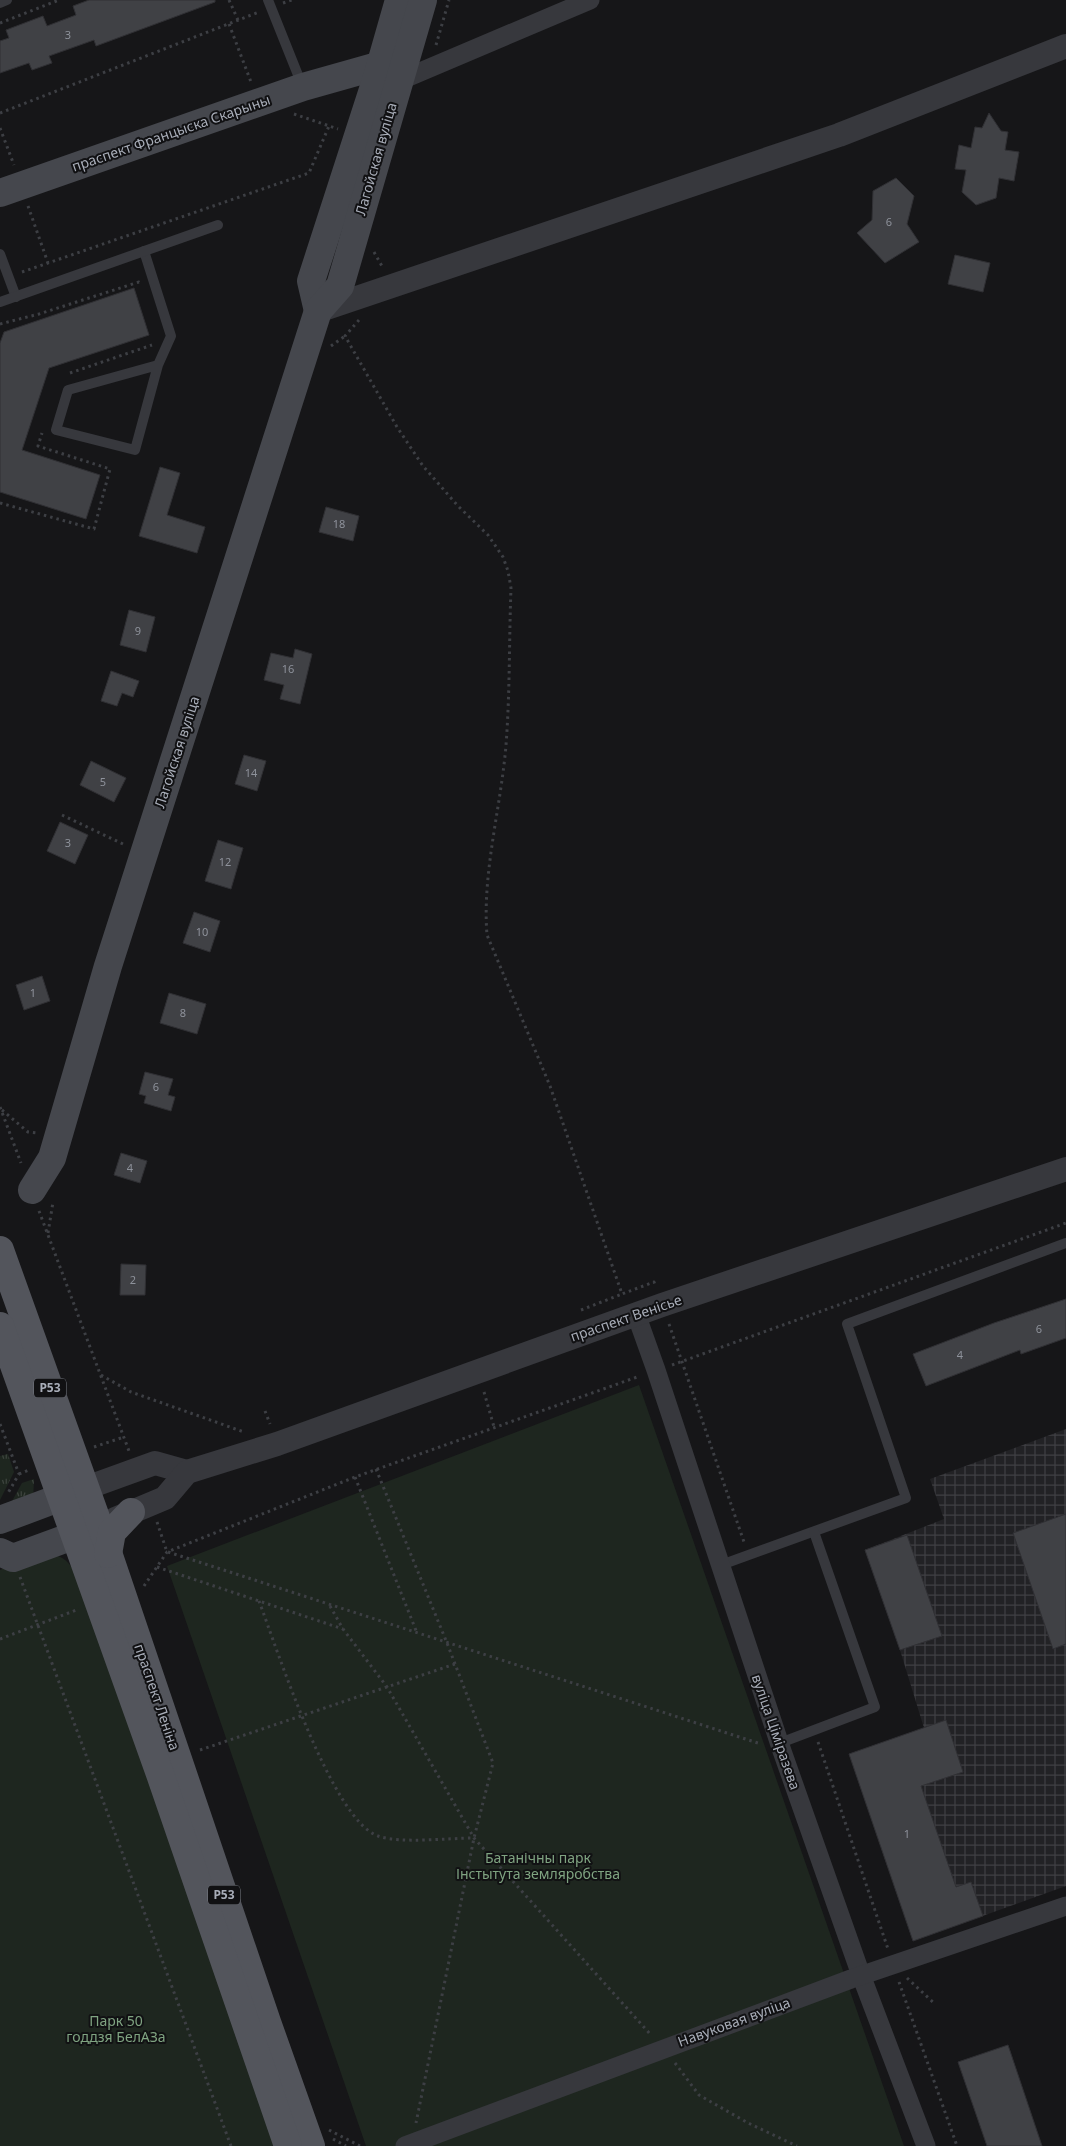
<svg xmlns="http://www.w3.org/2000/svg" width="1066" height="2146" viewBox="0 0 1066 2146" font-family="'Noto Sans',sans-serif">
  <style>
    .industrial { fill: url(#industrial-grid) }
    .grass { fill: url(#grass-tufts) }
    .park { fill: #1e261f }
    .building { fill: #404145; stroke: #303034 }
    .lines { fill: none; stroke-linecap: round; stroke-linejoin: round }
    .path { stroke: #3d3f44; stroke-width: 3; stroke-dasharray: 2.5 4; stroke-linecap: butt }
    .service { stroke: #37383d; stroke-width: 10 }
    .minor { stroke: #37383d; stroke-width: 19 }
    .tertiary { stroke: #37383d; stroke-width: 24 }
    .secondary { stroke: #45474d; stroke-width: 28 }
    .primary { stroke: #53555c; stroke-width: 28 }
    .labels { text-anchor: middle; stroke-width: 4; stroke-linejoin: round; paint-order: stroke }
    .number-label { font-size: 11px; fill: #8e929b }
    .shield { fill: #111113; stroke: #7b7e86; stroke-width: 1 }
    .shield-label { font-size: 12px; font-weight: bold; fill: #a8adb8 }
    .street-label { font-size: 14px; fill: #a8adb8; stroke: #111113 }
    .park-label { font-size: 14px; fill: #7fa381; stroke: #111113 }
  </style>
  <defs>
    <pattern id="industrial-grid" width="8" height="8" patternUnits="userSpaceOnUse" patternTransform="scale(1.25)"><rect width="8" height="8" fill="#222225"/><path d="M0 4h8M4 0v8" fill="none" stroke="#3f3f43"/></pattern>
    <pattern id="grass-tufts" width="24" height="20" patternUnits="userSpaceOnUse" patternTransform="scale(1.25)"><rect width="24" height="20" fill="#1e261f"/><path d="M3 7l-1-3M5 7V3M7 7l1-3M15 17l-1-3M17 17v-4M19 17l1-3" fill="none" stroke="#3c433d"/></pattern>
  </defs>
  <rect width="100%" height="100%" fill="#161618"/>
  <polygon class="industrial" points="1066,1429 1066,1886 913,1941 849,1754 924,1728 900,1650 865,1550 944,1519 930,1479"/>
  <g class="grass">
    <polygon points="8,1454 14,1472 0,1500 0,1456"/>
    <polygon points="34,1479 33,1499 5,1514 22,1483"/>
  </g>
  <g class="park">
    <polygon points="639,1385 904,2146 366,2146 167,1566"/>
    <path d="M52 1554C64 1557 69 1562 75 1573L281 2146H0V1570L31 1556Z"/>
  </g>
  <g class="building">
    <polygon points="89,0 215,0 215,2 96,46 94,40 49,56 52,63 32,70 29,63 0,73 0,41 9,38 6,30 43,16 47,26 76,15 73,6"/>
    <polygon points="989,113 1001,131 1008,132 1005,150 1019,152 1014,181 999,178 996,198 976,205 962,192 966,170 955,169 959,145 971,148 975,127 982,128"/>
    <polygon points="896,178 914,196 907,224 919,242 885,263 857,233 872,220 873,191"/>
    <polygon points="955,255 990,263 983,292 948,284"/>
    <polygon points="134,288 149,335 49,368 22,450 100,475 86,519 0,492 0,343 4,332"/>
    <polygon points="160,467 180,473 167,515 205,527 197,553 139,536"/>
    <polygon points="326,507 359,516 353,541 319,532"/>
    <polygon points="129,610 155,617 146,652 120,645"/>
    <polygon points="295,649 312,654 300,704 280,699 284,685 264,680 271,653 293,658"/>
    <polygon points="111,671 139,681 133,697 122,693 117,706 101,701"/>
    <polygon points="244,755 266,761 257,791 235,784"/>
    <polygon points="91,761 126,778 114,802 80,785"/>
    <polygon points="60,822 88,835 75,864 47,851"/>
    <polygon points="218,840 243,848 231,889 205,881"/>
    <polygon points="194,912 220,921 210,952 183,943"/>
    <polygon points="42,976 50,1001 24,1010 16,985"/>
    <polygon points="169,993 206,1004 197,1034 160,1023"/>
    <polygon points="145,1072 173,1079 168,1095 175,1097 171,1111 144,1103 146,1096 139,1094"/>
    <polygon points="121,1153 147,1161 140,1183 114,1175"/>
    <polygon points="121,1264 146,1265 145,1295 120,1295"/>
    <polygon points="1066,1299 1066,1338 1021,1354 1020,1350 926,1386 913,1354 994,1323"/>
    <polygon points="1066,1514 1066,1644 1053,1649 1013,1533"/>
    <polygon points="907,1535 942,1636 900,1650 865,1550"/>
    <polygon points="946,1720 963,1772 921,1786 956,1887 971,1882 983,1916 913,1941 849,1754"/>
    <polygon points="1008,2045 1042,2146 987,2146 958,2062"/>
  </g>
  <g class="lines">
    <g class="path">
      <polyline points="229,0 238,20"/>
      <polyline points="283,3 292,0"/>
      <polyline points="0,23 59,0"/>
      <polyline points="229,24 251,82"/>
      <polyline points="436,45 449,0"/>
      <polyline points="0,113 259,12"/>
      <polyline points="294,114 338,129"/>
      <polyline points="0,128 14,165"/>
      <polyline points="28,206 48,263"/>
      <polyline points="374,252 383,268"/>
      <polyline points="22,272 309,173 329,126"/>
      <path d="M359 320 345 336 397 427 423 466 458 506 488 535 503 557 508 571 511 588C509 641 510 693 506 745 501 807 482 873 487 935L550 1086 622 1294 654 1282 656 1287"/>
      <polyline points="0,324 39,314 139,282 140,283"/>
      <polyline points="331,346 345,336"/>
      <polyline points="70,373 152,345"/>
      <polyline points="0,503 94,529 110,469 38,446 42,433"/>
      <polyline points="62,815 123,844"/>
      <polyline points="0,1107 21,1163"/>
      <polyline points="2,1110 28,1132 37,1133"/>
      <polyline points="39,1211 129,1451"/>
      <polyline points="48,1233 53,1202"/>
      <polyline points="581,1310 622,1294"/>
      <polyline points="669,1324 744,1542"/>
      <polyline points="672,1365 1066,1223"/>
      <polyline points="101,1375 131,1392 244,1432"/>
      <polyline points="484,1392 494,1427"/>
      <polyline points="265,1411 270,1424"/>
      <polyline points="0,1424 19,1474 8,1493"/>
      <polyline points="94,1447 124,1437"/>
      <polyline points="376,1469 447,1643 493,1763 474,1838 416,2123"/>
      <polyline points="19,1474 29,1470"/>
      <polyline points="355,1477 417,1633"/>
      <polyline points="157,1522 167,1552"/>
      <polyline points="168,1552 761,1744"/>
      <polyline points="157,1567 343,1629"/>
      <polyline points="20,1577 231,2146"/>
      <polyline points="144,1586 167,1552 355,1477 640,1376"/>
      <path d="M259 1601C277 1649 332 1820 378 1836 401 1844 448 1838 474 1838"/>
      <polyline points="330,1606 343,1629 387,1687 474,1838 651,2035"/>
      <polyline points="0,1639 79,1609"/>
      <polyline points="818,1742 888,1949"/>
      <polyline points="200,1750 455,1664"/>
      <polyline points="907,1978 935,2004"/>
      <polyline points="899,1982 957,2146"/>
      <polyline points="675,2063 699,2095 748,2123 797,2146"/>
      <polyline points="329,2130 360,2146"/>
      <polyline points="333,2139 346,2146"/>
    </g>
    <g class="service">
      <polyline points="268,0 302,85"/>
      <polyline points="0,3 7,0"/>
      <polyline points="144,251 171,336 158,365 68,390 56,430 135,450 158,365"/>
      <polyline points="0,254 16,297"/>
      <polyline points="0,302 218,225"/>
      <polyline points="721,1565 906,1498 847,1324 1066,1243"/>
      <polyline points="780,1743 875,1707 814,1532"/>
    </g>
    <g class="minor">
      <polyline points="399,81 590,0"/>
      <polyline points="636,1314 656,1370 782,1751 861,1975 926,2146"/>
      <polyline points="405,2146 851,1979 1066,1906"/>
    </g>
    <g class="tertiary">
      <polyline points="318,311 839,135 1066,46"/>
      <polyline points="86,1488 155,1463 187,1472"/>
      <polyline points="115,1519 165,1498 187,1472 277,1444 662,1305 1066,1169"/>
    </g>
    <g class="secondary">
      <polyline points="0,193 303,87 381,65 403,67"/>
      <polyline points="318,311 311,281 377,77 399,0"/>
      <polyline points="32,1190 52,1158 108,966 318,311 340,286 423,0"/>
      <polyline points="0,1520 83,1489"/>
      <polyline points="0,1552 13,1558 97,1527"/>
    </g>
    <g class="primary">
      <polyline points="0,1250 99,1526 267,2022 311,2146"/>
      <polyline points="0,1326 160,1774 288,2146"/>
      <polyline points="108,1554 112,1532 131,1512"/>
    </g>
  </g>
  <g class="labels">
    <g class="number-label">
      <text x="68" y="39">3</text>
      <text x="889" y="226">6</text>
      <text x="339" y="528">18</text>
      <text x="138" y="635">9</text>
      <text x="288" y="673">16</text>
      <text x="251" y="777">14</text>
      <text x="103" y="786">5</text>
      <text x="68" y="847">3</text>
      <text x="225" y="866">12</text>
      <text x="202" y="936">10</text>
      <text x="33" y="997">1</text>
      <text x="183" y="1017">8</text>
      <text x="156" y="1091">6</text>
      <text x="130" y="1172">4</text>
      <text x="133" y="1284">2</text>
      <text x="1039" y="1333">6</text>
      <text x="960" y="1359">4</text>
      <text x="907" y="1838">1</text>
    </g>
    <g class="shield">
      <rect x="34" y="1378.5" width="32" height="19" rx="4"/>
      <rect x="208" y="1885.5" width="32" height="19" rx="4"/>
    </g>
    <g class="shield-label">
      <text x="50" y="1392">Р53</text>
      <text x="224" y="1899">Р53</text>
    </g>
    <g class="street-label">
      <text transform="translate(171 133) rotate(-19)" y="5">праспект Францыска Скарыны</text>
      <text transform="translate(376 159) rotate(-74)" y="5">Лагойская вуліца</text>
      <text transform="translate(177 752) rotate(-72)" y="5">Лагойская вуліца</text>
      <text transform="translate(626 1318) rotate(-19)" y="5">праспект Венісье</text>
      <text transform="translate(157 1697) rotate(71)" y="5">праспект Леніна</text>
      <text transform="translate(776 1732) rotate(71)" y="5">вуліца Ціміразева</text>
      <text transform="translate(734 2022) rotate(-20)" y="5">Навуковая вуліца</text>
    </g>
    <g class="park-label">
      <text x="538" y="1863">Батанічны парк<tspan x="538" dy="16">Інстытута земляробства</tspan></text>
      <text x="116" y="2026">Парк 50<tspan x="116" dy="16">годдзя БелАЗа</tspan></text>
    </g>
  </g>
</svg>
